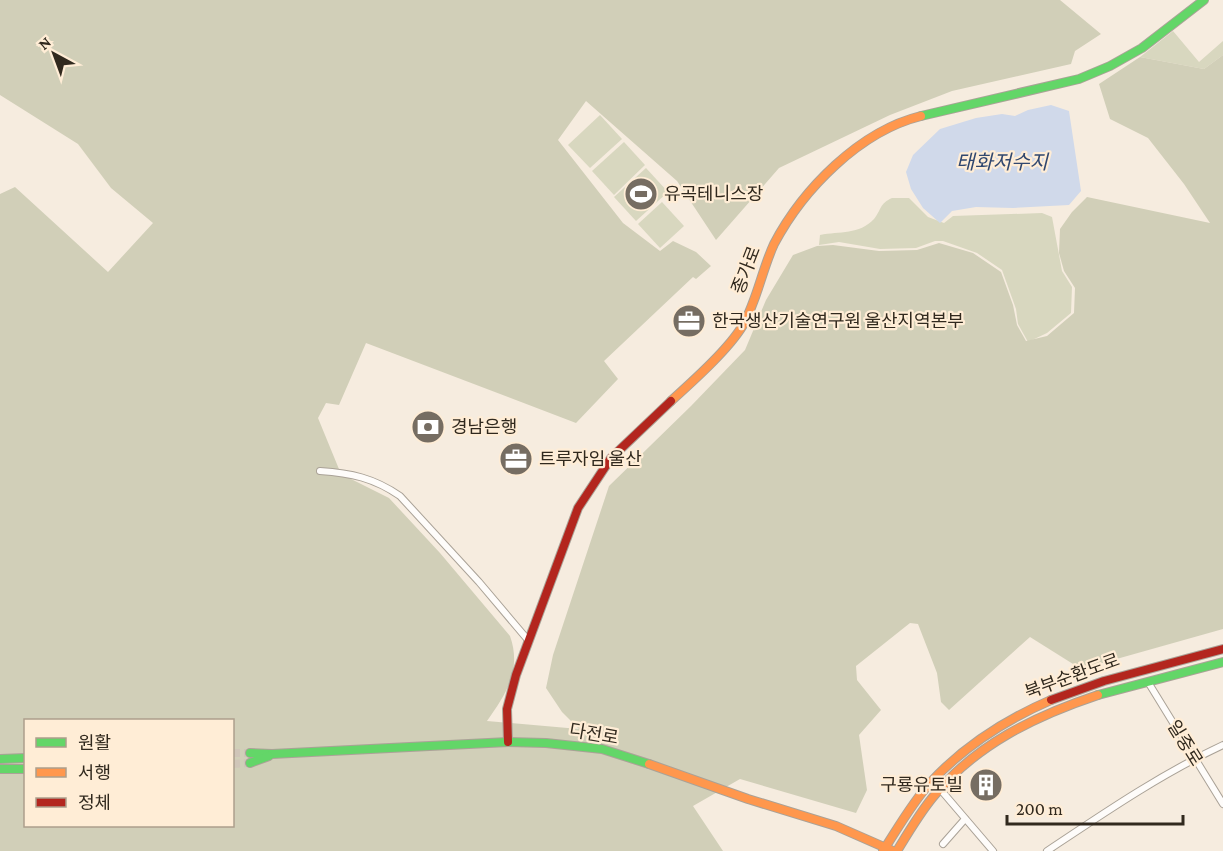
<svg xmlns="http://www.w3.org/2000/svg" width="1223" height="851" viewBox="0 0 1223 851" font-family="'Crimson Pro','Noto Sans KR',serif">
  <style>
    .green { fill: #d8d7bf }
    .forest { fill: #d1cfb8; fill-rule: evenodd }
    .water { fill: #d0d9ea }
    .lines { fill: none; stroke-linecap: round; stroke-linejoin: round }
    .secondary-tunnel { stroke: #cfc5b8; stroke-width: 8; stroke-dasharray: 8 4; stroke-linecap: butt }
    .street-casing { stroke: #aaa297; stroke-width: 8 }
    .fast-casing { stroke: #aaa297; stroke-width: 10 }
    .slow-casing { stroke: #aaa297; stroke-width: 10 }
    .jam-casing { stroke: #aaa297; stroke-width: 10 }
    .street { stroke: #fefcfa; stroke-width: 6 }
    .fast { stroke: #63d668; stroke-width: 8 }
    .slow { stroke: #ff974d; stroke-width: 8 }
    .jam { stroke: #b3261e; stroke-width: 8 }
    .labels { text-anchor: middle; stroke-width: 4.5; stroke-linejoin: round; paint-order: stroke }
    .poi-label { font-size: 18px; fill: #31291e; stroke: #ffedd6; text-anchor: start }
    .street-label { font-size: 18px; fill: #31291e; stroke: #ffedd6 }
    .water-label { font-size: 20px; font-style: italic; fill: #30476f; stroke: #ffedd6 }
  </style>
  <rect width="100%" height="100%" fill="#f6ecdf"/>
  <g class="green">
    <polygon points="1173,31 1199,62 1223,41 1223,55 1204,69 1140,57"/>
    <polygon points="600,115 622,139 590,168 568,145"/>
    <polygon points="624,142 645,165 614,195 592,171"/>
    <polygon points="646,168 668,192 636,221 614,197"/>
    <path d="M892 198H909L928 217 944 223 953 216 1042 213 1052 217 1062 271 1072 287 1071 313 1047 333 1028 342 1018 324 1016 309 1002 270 977 253 943 241H935L916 248 880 249 839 242 819 245 820 235C840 231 859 235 874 219 882 209 879 204 892 198Z"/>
    <polygon points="662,202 684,226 660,248 638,224"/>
  </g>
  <path class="forest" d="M0 0H1060L1101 34 1075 51 1071 64 952 91 890 115 779 168 716 240 677 181 586 101 558 140 623 223 660 251 673 241 696 252 711 266 696 279 693 277 604 361 618 379 576 423 366 343 339 405 326 403 318 418 341 474 389 498 440 553 510 636C522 670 506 694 487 721L579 729 562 712 546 688 553 655 609 486 691 406 745 350 766 300 793 255 817 246 833 245 879 251 917 250 939 243 973 253 1001 272 1013 305 1017 325 1026 341 1047 336 1074 313 1075 288 1064 271 1059 253 1060 229 1072 212 1087 197 1210 223 1184 184 1148 138 1110 119 1099 84 1140 57 1204 69 1223 55V629L1081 669 1030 637 949 710 941 702 937 673 918 624 910 623 856 666 857 680 881 710 859 735 867 790 856 813 740 779 693 806 723 851H0V194L15 187 108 272 153 223 111 188 78 144 0 95ZM26 720H232V826H26Z"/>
  <polygon class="water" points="1051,105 1069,111 1081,191 1069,205 1013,208 976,207 952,211 940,223 923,208 911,189 906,172 913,155 940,129 976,118 1002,114 1015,116 1028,110"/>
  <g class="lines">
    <g class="secondary-tunnel">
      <polyline points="232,753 250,753"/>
      <polyline points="232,764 250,763"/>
    </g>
    <defs>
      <g id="street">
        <path d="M320 471C351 473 374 478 400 496L479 582 528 640"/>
        <polyline points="1148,682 1223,804"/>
        <polyline points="940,789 993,851"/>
        <polyline points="943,844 965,819"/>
        <path d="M1047 851C1104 813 1161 774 1223 745"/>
      </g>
      <g id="fast">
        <polyline points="921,116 1079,79 1110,66 1142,48 1204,0"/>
        <polyline points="1098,695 1223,662"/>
        <polyline points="250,753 272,754 508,742 546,743 602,749 649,764"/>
        <polyline points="0,759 26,758"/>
        <polyline points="250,763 269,756"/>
        <polyline points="0,769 26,769"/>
      </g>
      <g id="slow">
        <path d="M671 401C692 382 729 349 743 325 757 300 762 270 774 244 803 189 860 131 921 116"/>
        <polyline points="649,764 748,799 836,826 893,851"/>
        <path d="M883 851C898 828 912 803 930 783 964 746 1005 720 1051 700"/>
        <path d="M897 851C908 833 919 814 933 797 975 745 1035 716 1098 695"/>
      </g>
      <g id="jam">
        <polyline points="1051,700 1104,681 1223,649"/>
        <polyline points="508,742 507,709 516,675 578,508 611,458 671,401"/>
      </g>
    </defs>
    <use href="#street" class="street-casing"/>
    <use href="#fast" class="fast-casing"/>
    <use href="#slow" class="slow-casing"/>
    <use href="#jam" class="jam-casing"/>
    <use href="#street" class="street"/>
    <use href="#fast" class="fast"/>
    <use href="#slow" class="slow"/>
    <use href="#jam" class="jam"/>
  </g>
  <defs>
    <symbol id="stadium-disc" viewBox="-11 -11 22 22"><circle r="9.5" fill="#766d62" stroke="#ffedd6"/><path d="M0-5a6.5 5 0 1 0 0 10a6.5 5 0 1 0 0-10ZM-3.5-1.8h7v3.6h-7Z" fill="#fff"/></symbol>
    <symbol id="office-disc" viewBox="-11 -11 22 22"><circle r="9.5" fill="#766d62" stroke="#ffedd6"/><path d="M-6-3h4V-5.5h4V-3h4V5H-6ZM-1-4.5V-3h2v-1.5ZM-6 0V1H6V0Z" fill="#fff"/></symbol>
    <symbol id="bank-disc" viewBox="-11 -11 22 22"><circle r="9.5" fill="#766d62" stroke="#ffedd6"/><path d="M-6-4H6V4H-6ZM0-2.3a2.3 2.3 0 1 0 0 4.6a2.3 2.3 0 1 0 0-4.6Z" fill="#fff"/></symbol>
    <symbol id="building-disc" viewBox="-11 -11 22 22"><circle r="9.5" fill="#766d62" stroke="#ffedd6"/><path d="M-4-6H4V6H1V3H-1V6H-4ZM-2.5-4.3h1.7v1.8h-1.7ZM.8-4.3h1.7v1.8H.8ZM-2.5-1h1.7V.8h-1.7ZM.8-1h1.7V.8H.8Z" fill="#fff"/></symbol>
  </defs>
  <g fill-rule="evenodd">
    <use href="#stadium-disc" x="622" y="175" width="38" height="38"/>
    <use href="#office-disc" x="670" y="302" width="38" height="38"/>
    <use href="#bank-disc" x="409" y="408" width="38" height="38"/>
    <use href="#office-disc" x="497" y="440" width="38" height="38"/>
    <use href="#building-disc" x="967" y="766" width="38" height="38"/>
  </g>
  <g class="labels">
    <g class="poi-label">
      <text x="664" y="200">유곡테니스장</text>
      <text x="712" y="327">한국생산기술연구원 울산지역본부</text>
      <text x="451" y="433">경남은행</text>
      <text x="539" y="465">트루자임 울산</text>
      <text x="963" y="791" text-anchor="end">구룡유토빌</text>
    </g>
    <g class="street-label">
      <text transform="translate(746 270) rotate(-69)" y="6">종가로</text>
      <text transform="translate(1072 676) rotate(-20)" y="6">북부순환도로</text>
      <text transform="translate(594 734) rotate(10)" y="6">다전로</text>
      <text transform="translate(1185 743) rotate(58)" y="6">일중로</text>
    </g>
    <g class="water-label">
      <text x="1002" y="169">태화저수지</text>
    </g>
  </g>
  <rect x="24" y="719" width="210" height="108" fill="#ffedd6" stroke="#ad9f8c" stroke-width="1.5"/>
  <rect x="36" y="738" width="30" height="9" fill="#63d668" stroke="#ad9f8c" stroke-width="1.5"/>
  <text x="78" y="749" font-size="18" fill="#31291e">원활</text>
  <rect x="36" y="768" width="30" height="9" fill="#ff974d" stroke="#ad9f8c" stroke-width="1.5"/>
  <text x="78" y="779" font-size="18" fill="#31291e">서행</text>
  <rect x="36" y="798" width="30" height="9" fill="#b3261e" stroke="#ad9f8c" stroke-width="1.5"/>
  <text x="78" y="809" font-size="18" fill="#31291e">정체</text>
  <g transform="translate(54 54) rotate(319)" stroke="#ffedd6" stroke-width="4.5" paint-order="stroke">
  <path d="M0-4.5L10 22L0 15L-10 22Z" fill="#31291e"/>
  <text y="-9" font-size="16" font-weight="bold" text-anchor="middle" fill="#31291e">N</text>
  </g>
  <path d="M1007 815v9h176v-9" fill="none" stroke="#31291e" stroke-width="3"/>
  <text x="1016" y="815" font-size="18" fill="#31291e" stroke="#ffedd6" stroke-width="4.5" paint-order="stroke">200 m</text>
</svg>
